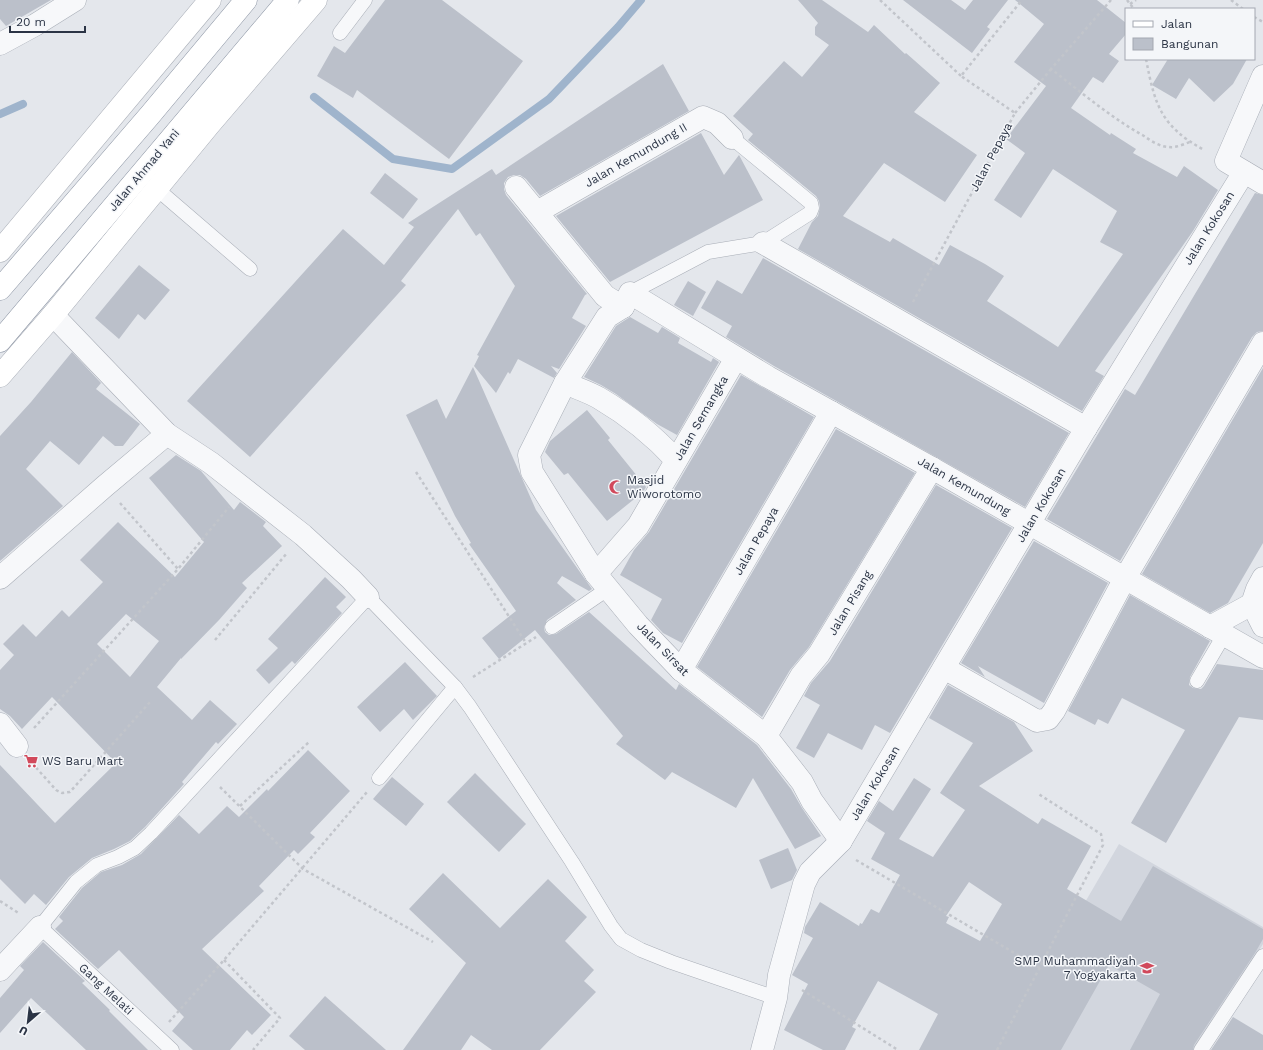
<svg xmlns="http://www.w3.org/2000/svg" width="1263" height="1050" viewBox="0 0 1263 1050" font-family="'Work Sans',sans-serif">
  <style>
    .built { fill: #d2d6de }
    .lines { fill: none; stroke-linecap: round; stroke-linejoin: round }
    .stream { stroke: #9fb4cc; stroke-width: 8 }
    .building { fill: #bbc0ca; fill-rule: evenodd }
    .lane-casing { stroke: #a9aeb7; stroke-width: 15 }
    .street-casing { stroke: #a9aeb7; stroke-width: 23 }
    .secondary-casing { stroke: #a9aeb7; stroke-width: 23 }
    .highway-casing { stroke: #8b94a3; stroke-width: 23 }
    .path { stroke: #c2c5cb; stroke-width: 2.5; stroke-dasharray: 3 3; stroke-linecap: butt }
    .lane { stroke: #f7f8fa; stroke-width: 14 }
    .street { stroke: #f7f8fa; stroke-width: 22 }
    .secondary { stroke: #fff; stroke-width: 22 }
    .highway { stroke: #fff; stroke-width: 22 }
    .labels { text-anchor: middle; stroke-width: 3; stroke-linejoin: round; paint-order: stroke }
    .street-label { font-size: 12px; fill: #2b3445; stroke: #f4f6f9 }
    .poi-label { font-size: 12px; fill: #2b3445; stroke: #f4f6f9; text-anchor: start }
  </style>
  <rect width="100%" height="100%" fill="#e4e7ec"/>
  <polygon class="built" points="1119,844 1263,927 1263,944 1197,1050 1001,1050 1032,993"/>
  <g class="lines">
    <g class="stream">
      <polyline points="314,97 393,159 452,169 549,99 618,27 641,0"/>
      <polyline points="0,114 23,104"/>
    </g>
  </g>
  <g class="building">
    <polygon points="0,0 51,0 6,26 0,19"/>
    <polygon points="385,0 442,0 523,61 449,159 357,90 353,98 317,76 334,46 345,53"/>
    <polygon points="798,0 822,0 868,32 874,25 905,54 906,53 940,83 914,112 977,155 945,202 884,163 843,216 890,242 893,238 939,265 950,245 985,264 1004,276 987,301 1058,347 1123,254 1100,242 1117,211 1053,169 1021,218 994,200 1025,153 1006,139 1046,86 1014,62 1044,24 1015,0 1097,0 1126,23 1126,34 1109,54 1119,61 1103,83 1093,77 1071,108 1110,135 1111,133 1136,149 1133,153 1177,177 1184,166 1218,190 1193,231 1095,371 1104,376 1082,411 798,249 812,222 818,216 820,207 819,201 816,196 748,140 753,134 733,116 784,61 802,77 829,45 815,35 815,27 818,23"/>
    <polygon points="903,0 951,0 965,10 973,0 1008,0 987,27 990,29 972,53"/>
    <polygon points="1168,59 1247,59 1233,84 1214,102 1189,78 1176,99 1152,85"/>
    <polygon points="663,64 689,111 540,196 526,179 520,175 514,175 508,177 504,183 504,189 506,195 587,294 585,295 572,318 586,326 559,369 551,366 557,373 554,378 518,359 510,374 508,372 496,393 474,366 479,356 477,355 515,286 480,233 476,236 458,209 401,281 406,285 250,457 187,401 343,229 384,265 414,227 408,223 492,169 496,175"/>
    <polygon points="701,133 724,175 739,155 763,200 610,282 556,216"/>
    <polygon points="385,173 418,199 403,219 370,193"/>
    <polygon points="1255,193 1263,195 1263,331 1257,332 1252,337 1120,561 1047,519 1125,389 1135,395"/>
    <polygon points="763,258 1069,433 1025,507 774,366 726,337 732,326 701,308 717,280 742,294"/>
    <polygon points="139,265 170,290 145,320 138,314 119,339 95,318"/>
    <polygon points="688,281 706,292 693,316 674,305"/>
    <polygon points="630,317 658,333 662,327 680,338 678,343 711,362 713,358 719,362 677,435 657,424 616,394 601,385 584,377 616,326"/>
    <polygon points="72,352 101,383 96,389 140,424 123,446 115,446 103,436 79,465 50,441 26,469 63,506 0,561 0,436 31,402"/>
    <polygon points="473,367 536,510 592,589 589,591 562,576 557,583 576,600 547,620 544,627 545,632 549,635 556,634 589,612 676,690 679,684 757,745 791,789 802,808 821,836 795,849 753,778 736,808 672,772 665,780 616,744 623,736 535,630 499,659 482,638 516,611 469,544 471,543 455,516 406,415 437,399 446,419"/>
    <polygon points="1263,368 1263,543 1228,603 1210,613 1142,574"/>
    <polygon points="741,375 814,417 682,643 663,633 651,620 662,599 620,575 634,550 649,532"/>
    <polygon points="587,410 610,438 608,440 646,487 643,492 607,521 568,473 564,475 545,452 550,441"/>
    <polygon points="836,429 915,473 809,647 790,670 762,717 697,667"/>
    <path d="M176 455 201 471 234 510 240 502 266 522 263 526 282 546 242 583 247 588 219 620 181 659V658L157 687 192 720 210 700 237 724 218 744 216 742 182 782 184 784 145 827 130 841 114 849 92 858 69 877 46 905 34 894 25 904 0 879V765L55 823 116 763 52 697 22 729 10 716 0 709V670L14 655 3 644 23 624 36 637 62 610 69 617 103 582 80 560 118 522 175 577 204 542 149 478ZM126 614 159 641 130 677 97 644Z"/>
    <polygon points="936,485 1012,528 890,733 875,725 862,750 828,733 814,758 796,748 820,705 804,696 811,683 830,661"/>
    <polygon points="1034,541 1108,583 1044,703 978,666 985,677 961,663"/>
    <polygon points="325,577 346,597 336,607 342,613 295,664 292,661 269,684 256,670 278,648 268,639"/>
    <polygon points="1130,595 1210,641 1190,677 1189,685 1193,688 1201,689 1204,686 1217,664 1263,670 1263,720 1239,717 1166,843 1131,823 1185,730 1122,698 1108,724 1098,719 1095,725 1068,711"/>
    <polygon points="405,662 437,696 413,720 404,709 380,732 357,707"/>
    <path d="M948 685 1014 722 1033 751 979 786 1038 824 1042 818 1091 846 1067 889 1121 921 1153 866 1263 929V939L1255 953 1194 1045 1193 1050H1130L1160 994 1109 965 1061 1050H919L938 1014 878 981 852 1027 856 1029 845 1050H823L784 1030 808 984 792 975 813 938 804 933 805 927 820 902 859 926 860 923 862 924 871 909 879 913 900 875 871 859 885 833 867 821 879 801 893 811 914 778 931 789 899 839 933 857 965 810 940 793 973 743 929 718ZM969 882 1002 904 980 941 946 923 949 917 946 916Z"/>
    <polygon points="308,750 350,791 310,833 315,837 298,854 294,850 259,886 264,891 202,949 271,1015 252,1035 247,1030 230,1050 193,1050 172,1031 184,1017 119,950 98,969 55,929 63,921 59,917 82,888 101,872 122,865 141,854 179,815 199,834 227,806 239,817 267,789 268,791"/>
    <polygon points="475,773 526,824 499,852 447,802"/>
    <polygon points="392,777 424,804 406,826 373,799"/>
    <polygon points="788,848 797,870 792,880 771,889 759,860"/>
    <polygon points="443,873 500,928 548,879 587,917 565,941 594,970 584,981 596,992 540,1050 492,1050 471,1035 461,1050 403,1050 466,963 409,909"/>
    <polygon points="43,942 85,981 82,983 110,1010 109,1011 148,1050 86,1050 31,998 0,1033 0,998 24,970 20,966"/>
    <polygon points="325,996 386,1050 305,1050 289,1036"/>
    <polygon points="1233,1017 1263,1035 1263,1050 1211,1050"/>
  </g>
  <g class="lines">
    <defs>
      <g id="lane">
        <polyline points="340,33 365,0"/>
        <polyline points="157,189 250,269"/>
        <polyline points="630,293 708,252 763,243 810,213 812,208 811,203 732,138"/>
        <polyline points="552,627 609,588"/>
        <polyline points="1197,681 1224,635"/>
        <polyline points="379,778 455,687"/>
        <polyline points="172,1050 40,927 76,882 97,865 118,857 135,848 151,833 368,597 455,687 470,707 572,862 611,926 621,939 641,950 671,962 776,998"/>
        <polyline points="1201,1050 1263,956"/>
      </g>
      <g id="street">
        <polyline points="0,44 35,25 75,0"/>
        <polyline points="1263,76 1226,161 1263,183"/>
        <polyline points="516,187 605,296 623,307"/>
        <polyline points="537,212 703,117 717,123 732,138"/>
        <polyline points="763,243 1086,428"/>
        <polyline points="53,315 167,434 211,463 303,535 351,579 368,597"/>
        <path d="M565 383C576 388 589 392 599 398 628 415 654 436 676 460"/>
        <polyline points="596,574 638,526 736,358"/>
        <polyline points="0,578 105,486 167,434"/>
        <polyline points="1252,604 1257,589 1263,578"/>
        <polyline points="1252,604 1263,626"/>
        <polyline points="1210,627 1252,604"/>
        <polyline points="944,668 1037,721 1048,719 1054,711 1125,578 1263,343"/>
        <polyline points="681,670 831,412"/>
        <polyline points="0,724 17,746"/>
        <polyline points="766,736 801,676 819,654 932,468"/>
        <polyline points="841,841 812,801 802,782 766,736 681,670 638,625 596,574 532,472 529,455 565,383 607,317 623,307 630,293 768,377 932,468 1263,657"/>
        <polyline points="0,970 40,927"/>
        <polyline points="762,1050 776,998 779,975 804,884 810,872 841,841 1086,428 1244,172"/>
      </g>
      <g id="secondary">
        <polyline points="0,251 210,0"/>
        <polyline points="0,376 53,315 209,125 316,0"/>
      </g>
      <g id="highway">
        <polyline points="0,289 150,115 246,0"/>
        <polyline points="0,341 288,0"/>
      </g>
    </defs>
    <use href="#lane" class="lane-casing"/>
    <use href="#street" class="street-casing"/>
    <use href="#secondary" class="secondary-casing"/>
    <use href="#highway" class="highway-casing"/>
    <g class="path">
      <polyline points="880,0 961,76"/>
      <path d="M1111 0 1051 69C1081 92 1110 117 1144 136 1151 141 1160 147 1169 147 1176 148 1184 144 1190 142"/>
      <polyline points="1127,0 1134,9"/>
      <polyline points="1231,0 1243,9"/>
      <polyline points="1130,4 1136,0"/>
      <polyline points="1254,17 1263,22"/>
      <path d="M1146 59C1155 106 1161 126 1204 150"/>
      <polyline points="1015,113 1051,69"/>
      <polyline points="913,302 1015,113 961,76 1022,0"/>
      <polyline points="416,472 526,643"/>
      <polyline points="120,503 178,569"/>
      <polyline points="215,640 287,553"/>
      <polyline points="473,677 536,637"/>
      <polyline points="34,728 178,569 229,507"/>
      <polyline points="32,763 56,790 62,793 70,792 150,702"/>
      <polyline points="220,787 303,869 433,942"/>
      <polyline points="240,806 309,742"/>
      <polyline points="856,860 1040,968"/>
      <polyline points="0,901 20,914"/>
      <polyline points="224,960 280,1018 253,1050"/>
      <polyline points="802,990 898,1050"/>
      <polyline points="169,1022 224,960 367,792"/>
      <polyline points="997,1050 1103,845 1101,834 1037,793"/>
    </g>
    <use href="#lane" class="lane"/>
    <use href="#street" class="street"/>
    <use href="#secondary" class="secondary"/>
    <use href="#highway" class="highway"/>
  </g>
  <defs>
    <symbol id="mosque-bare" viewBox="-9 -9 18 18"><path d="M3.5-4.9A6 6 0 1 0 3.5 4.9A5 5 0 1 1 3.5-4.9Z" fill="#d1495b" stroke="#f4f6f9" stroke-width="2.5" paint-order="stroke"/></symbol>
    <symbol id="supermarket-bare" viewBox="-9 -9 18 18"><path d="M-6-5.5h2.5l.6 2H6L4.5 2H-2.5L-4.4-4H-6ZM-1.5 3.2a1.3 1.3 0 1 0 .1 0ZM3 3.2a1.3 1.3 0 1 0 .1 0Z" fill="#d1495b" stroke="#f4f6f9" stroke-width="2.5" paint-order="stroke"/></symbol>
    <symbol id="school-bare" viewBox="-9 -9 18 18"><path d="M0-5L7-2L0 1L-7-2ZM-4 1L0 2.5L4 1V4Q0 6-4 4Z" fill="#d1495b" stroke="#f4f6f9" stroke-width="2.5" paint-order="stroke"/></symbol>
  </defs>
  <g fill-rule="evenodd">
    <use href="#mosque-bare" x="606" y="477" width="20" height="20"/>
    <use href="#supermarket-bare" x="21" y="751" width="20" height="20"/>
    <use href="#school-bare" x="1137" y="958" width="20" height="20"/>
  </g>
  <g class="labels">
    <g class="street-label">
      <text transform="translate(636 155) rotate(-30)" y="4">Jalan Kemundung II</text>
      <text transform="translate(991 157) rotate(-62)" y="4">Jalan Pepaya</text>
      <text transform="translate(144 170) rotate(-50)" y="4">Jalan Ahmad Yani</text>
      <text transform="translate(1209 228) rotate(-58)" y="4">Jalan Kokosan</text>
      <text transform="translate(701 418) rotate(-60)" y="4">Jalan Semangka</text>
      <text transform="translate(964 486) rotate(30)" y="4">Jalan Kemundung</text>
      <text transform="translate(1041 505) rotate(-59)" y="4">Jalan Kokosan</text>
      <text transform="translate(756 541) rotate(-60)" y="4">Jalan Pepaya</text>
      <text transform="translate(850 603) rotate(-59)" y="4">Jalan Pisang</text>
      <text transform="translate(663 649) rotate(46)" y="4">Jalan Sirsat</text>
      <text transform="translate(875 783) rotate(-59)" y="4">Jalan Kokosan</text>
      <text transform="translate(106 989) rotate(43)" y="4">Gang Melati</text>
    </g>
    <g class="poi-label">
      <text x="627" y="484">Masjid<tspan x="627" dy="14">Wiworotomo</tspan></text>
      <text x="42" y="765">WS Baru Mart</text>
      <text x="1136" y="965" text-anchor="end">SMP Muhammadiyah<tspan x="1136" dy="14">7 Yogyakarta</tspan></text>
    </g>
  </g>
  <rect x="1125" y="8" width="130" height="52" fill="#f4f6f9" stroke="#a4a8b1"/>
  <rect x="1133" y="21" width="20" height="6" fill="#ffffff" stroke="#a4a8b1"/>
  <text x="1161" y="28" font-size="12" fill="#2b3445">Jalan</text>
  <rect x="1133" y="38" width="20" height="12" fill="#bbc0ca" stroke="#a4a8b1"/>
  <text x="1161" y="48" font-size="12" fill="#2b3445">Bangunan</text>
  <g transform="translate(28 1022) rotate(208)" stroke="#f4f6f9" stroke-width="3" paint-order="stroke">
  <path d="M0-3L7 15L0 10L-7 15Z" fill="#2b3445"/>
  <text y="-6" font-size="11" font-weight="bold" text-anchor="middle" fill="#2b3445">U</text>
  </g>
  <path d="M10 26v6h75v-6" fill="none" stroke="#2b3445" stroke-width="2"/>
  <text x="16" y="26" font-size="12" fill="#2b3445" stroke="#f4f6f9" stroke-width="3" paint-order="stroke">20 m</text>
</svg>
